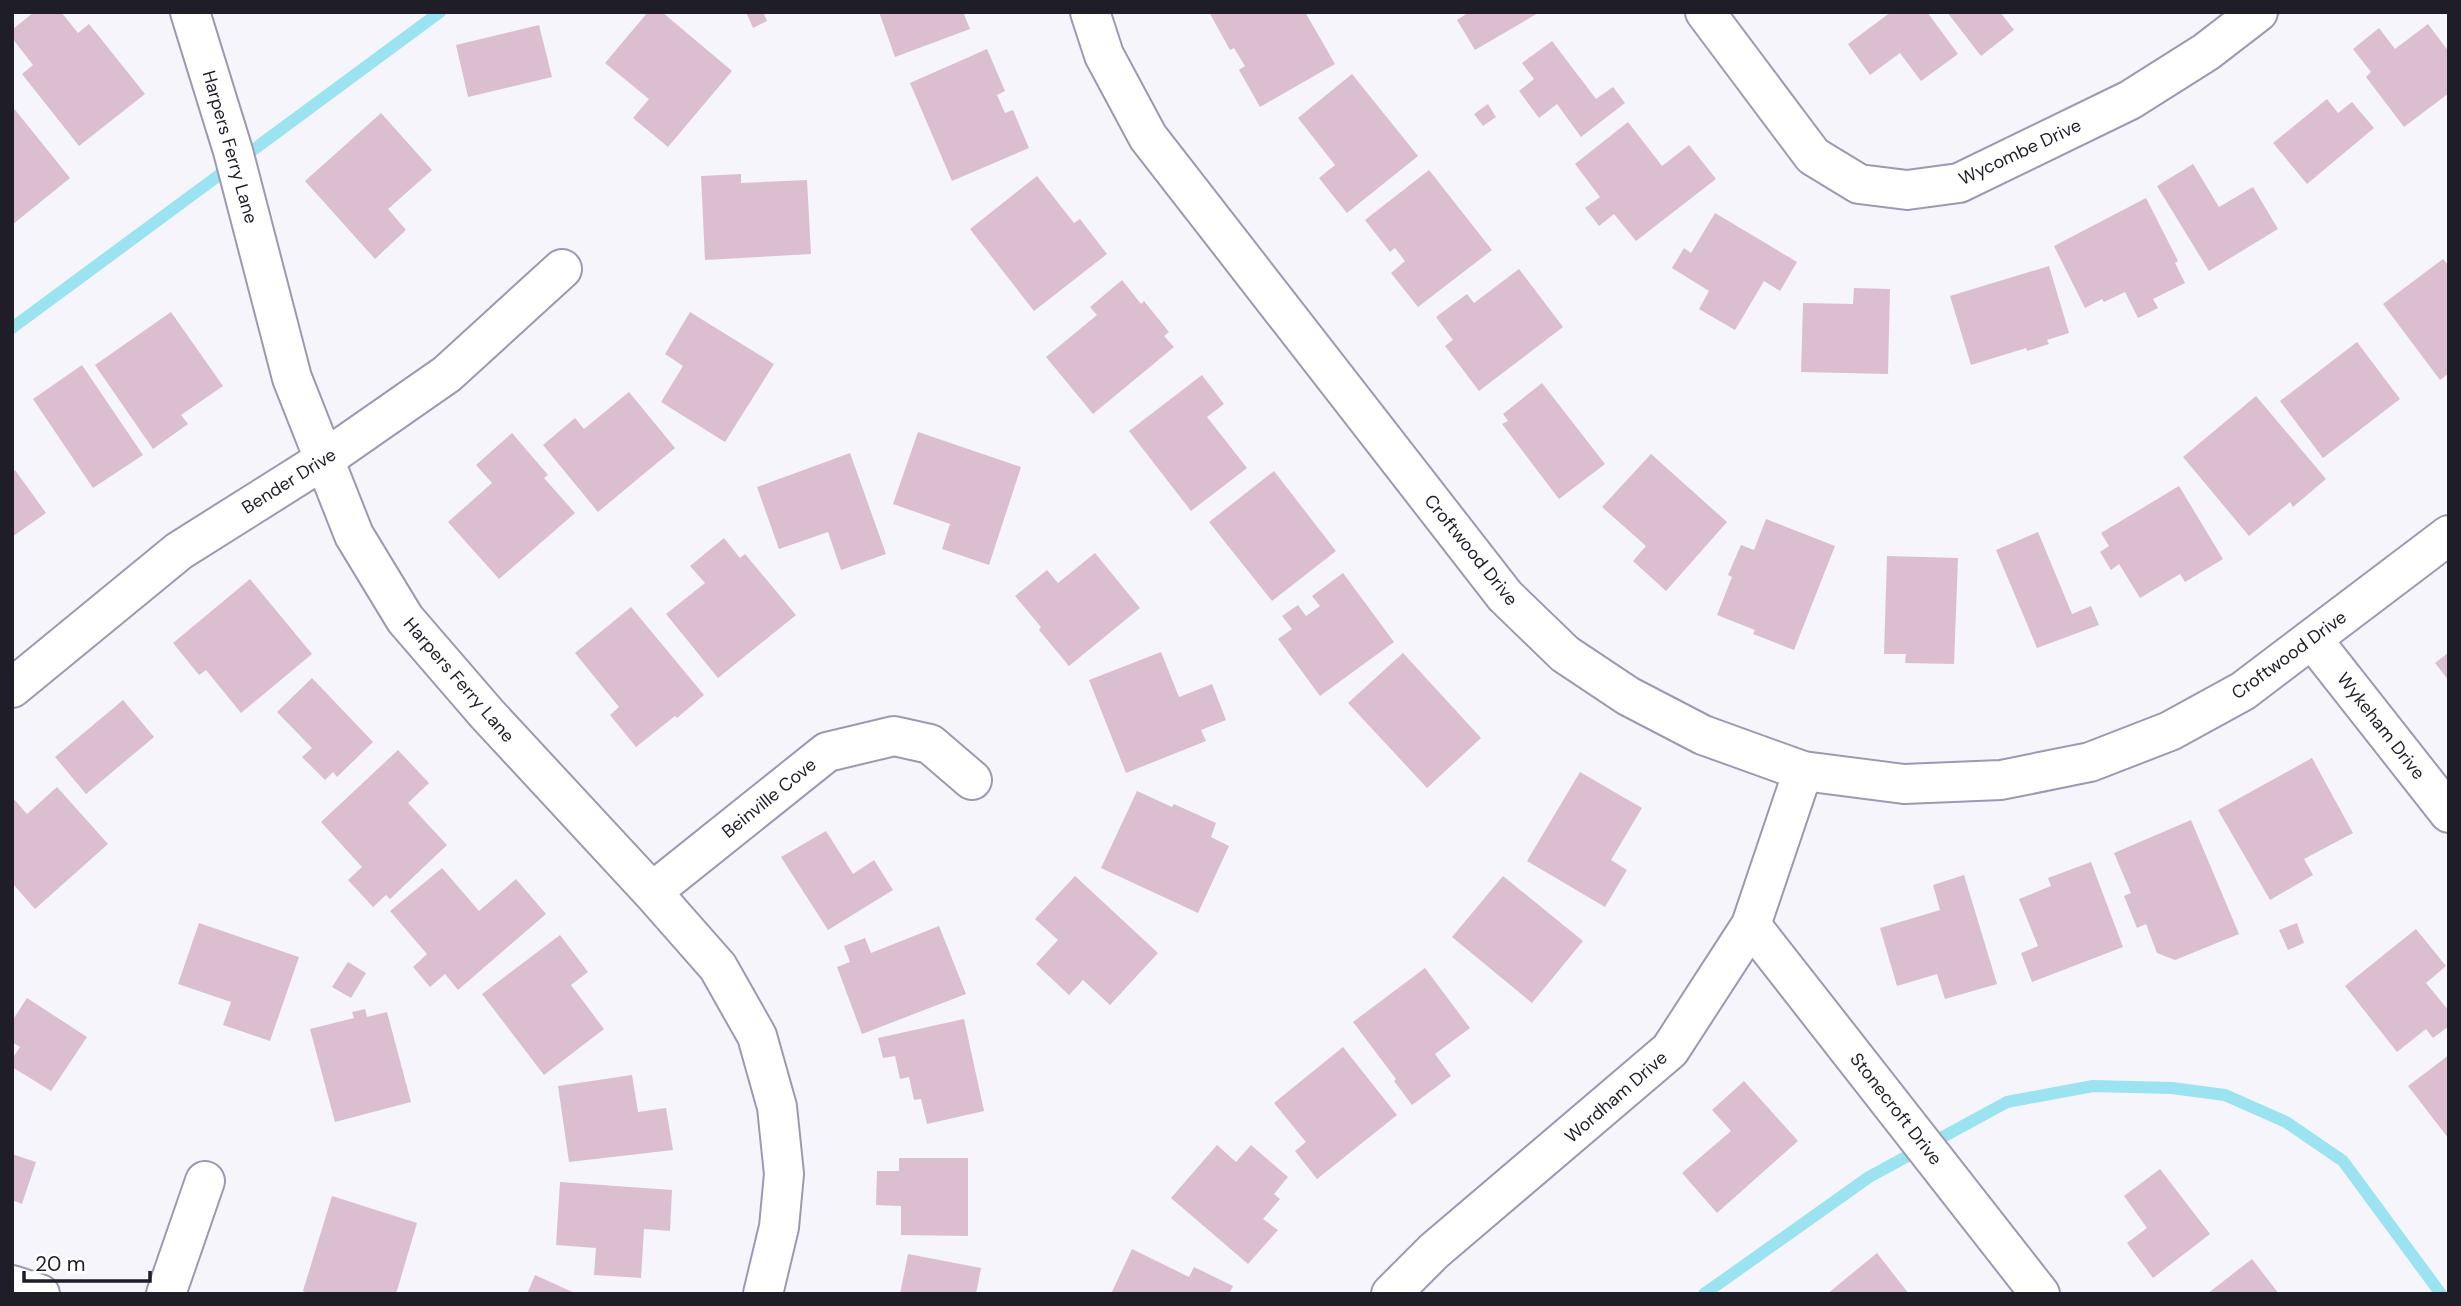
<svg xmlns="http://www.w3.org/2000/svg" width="2461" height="1306" viewBox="0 0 2461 1306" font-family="'DM Sans',sans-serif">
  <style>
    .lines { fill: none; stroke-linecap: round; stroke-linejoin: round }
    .stream { stroke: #9be3f0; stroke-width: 12 }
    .building { fill: #dbbfd0 }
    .minor-casing { stroke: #9d98b3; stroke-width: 42 }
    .minor { stroke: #fff; stroke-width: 38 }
    .labels { text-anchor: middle; stroke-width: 7; stroke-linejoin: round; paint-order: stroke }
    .street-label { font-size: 18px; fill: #1f1d27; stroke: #fff }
  </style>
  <rect width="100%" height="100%" fill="#f6f5fb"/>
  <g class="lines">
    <g class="stream">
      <polyline points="12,328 440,12"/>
      <polyline points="1704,1294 1869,1177 2007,1102 2093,1086 2172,1088 2225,1095 2286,1122 2343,1161 2441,1294"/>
    </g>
  </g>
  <g class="building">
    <polygon points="34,12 61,12 78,33 89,24 145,94 79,146 22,74 33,65 12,38 12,30"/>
    <polygon points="648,12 662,12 732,71 668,147 633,118 649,99 605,63"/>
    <polygon points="746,12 763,12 767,21 753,28"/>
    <polygon points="879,12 963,12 970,29 895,57"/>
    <polygon points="1209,12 1305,12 1335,64 1260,107 1239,70 1245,66 1234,48 1230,50"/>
    <polygon points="1469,12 1540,12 1475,50 1457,20"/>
    <polygon points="1891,12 1927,12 1958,54 1921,81 1900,53 1870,75 1848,44"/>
    <polygon points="1947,12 2000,12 2014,30 1981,56"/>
    <polygon points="2428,24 2449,52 2449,93 2404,127 2366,77 2371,72 2353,49 2379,28 2395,49"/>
    <polygon points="539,25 552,77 468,97 456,45"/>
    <polygon points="1552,41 1596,99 1613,87 1625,103 1581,137 1557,104 1539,118 1519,91 1534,79 1522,63"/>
    <polygon points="987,49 1005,91 997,95 1005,113 1013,110 1029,148 952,181 910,83"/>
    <polygon points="1352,74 1418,156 1347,213 1319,178 1335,165 1298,118"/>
    <polygon points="2327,99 2338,113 2352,102 2374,128 2307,184 2273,143"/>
    <polygon points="1488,104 1496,117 1483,126 1474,114"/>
    <polygon points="12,106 70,178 12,225"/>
    <polygon points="381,113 432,170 388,209 406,230 375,259 305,181"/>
    <polygon points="1628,122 1662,166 1689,145 1716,179 1636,241 1614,214 1599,226 1585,208 1600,197 1575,164"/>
    <polygon points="2193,164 2219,207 2253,187 2278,229 2209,271 2157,186"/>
    <polygon points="1429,170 1492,250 1418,307 1391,273 1405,261 1395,248 1390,252 1365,220"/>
    <polygon points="741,174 741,183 807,180 811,254 705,260 701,176"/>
    <polygon points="1037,176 1074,223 1080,219 1107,254 1034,311 970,229"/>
    <polygon points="2146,198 2178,261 2175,263 2185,283 2153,299 2158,308 2138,318 2125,292 2104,302 2102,299 2085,308 2054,246"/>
    <polygon points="1715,213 1797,262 1780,291 1764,281 1735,330 1699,309 1709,291 1672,268 1684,248 1691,253"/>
    <polygon points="2443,259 2449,266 2449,373 2440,380 2383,304"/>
    <polygon points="2049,266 2069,333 2047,340 2049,344 2027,351 2026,348 1971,365 1950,296"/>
    <polygon points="1519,269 1563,327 1479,391 1445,346 1453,340 1436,317 1467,294 1474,303"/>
    <polygon points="1122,280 1141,304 1144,301 1169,332 1164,336 1174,347 1093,414 1046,357 1097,315 1090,307"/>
    <polygon points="1854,288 1890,289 1888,374 1801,372 1803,303 1853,304"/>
    <polygon points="171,312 223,386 181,415 188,424 153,449 95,365"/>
    <polygon points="690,312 774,364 725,442 661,402 683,366 665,354"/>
    <polygon points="2357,342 2400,399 2323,458 2280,401"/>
    <polygon points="82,365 143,455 93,488 33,399"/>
    <polygon points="1202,375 1224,404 1207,417 1247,468 1191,511 1129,431"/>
    <polygon points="1542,383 1605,464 1559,499 1502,424 1508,421 1503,414"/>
    <polygon points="629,392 675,448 598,512 543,445 575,418 584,429"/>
    <polygon points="2256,396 2326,479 2293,507 2290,502 2249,536 2183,457"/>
    <polygon points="918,432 1021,467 989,565 942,549 950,524 893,504"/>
    <polygon points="512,433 548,475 544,478 575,513 499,579 448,522 492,483 476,465"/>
    <polygon points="850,453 886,554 841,570 828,532 779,549 757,487"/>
    <polygon points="1651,454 1727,522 1666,591 1633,561 1646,546 1602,507"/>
    <polygon points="15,470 46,513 12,537 12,471"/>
    <polygon points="1274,471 1336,551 1272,601 1209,522"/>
    <polygon points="2179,486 2223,559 2185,582 2180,574 2140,598 2119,564 2111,570 2100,552 2109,546 2101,533"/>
    <polygon points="1766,519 1835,546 1794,650 1753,634 1755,630 1717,615 1732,577 1728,575 1741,545 1754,550"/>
    <polygon points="2038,532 2072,614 2091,606 2099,625 2037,648 1996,550"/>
    <polygon points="724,538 740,558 745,554 796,615 718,678 666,614 705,583 690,566"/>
    <polygon points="1095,553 1140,608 1069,666 1039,630 1041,627 1015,596 1047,570 1058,583"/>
    <polygon points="1887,556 1958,558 1954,664 1905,663 1906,654 1884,654"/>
    <polygon points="1343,573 1394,642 1320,696 1278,639 1292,629 1282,616 1298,605 1306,616 1320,606 1312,596"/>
    <polygon points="250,579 312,654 241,713 206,670 199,675 173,643"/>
    <polygon points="631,607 704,695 677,718 675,716 636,747 610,715 619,707 575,653"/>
    <polygon points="1161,652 1179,697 1212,684 1226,720 1201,730 1206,741 1126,773 1089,680"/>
    <polygon points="2449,652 2449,681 2435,663"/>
    <polygon points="1403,653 1481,738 1427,788 1348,703"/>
    <polygon points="312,678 373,742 337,777 333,772 325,780 302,757 312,748 277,712"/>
    <polygon points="123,700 154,737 86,794 55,757"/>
    <polygon points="398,750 429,783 408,803 447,845 390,899 386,895 373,907 348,880 362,867 321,822"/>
    <polygon points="2312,758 2353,833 2304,859 2313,875 2270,900 2218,810"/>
    <polygon points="1580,772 1642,808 1611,860 1627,870 1605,907 1527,861"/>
    <polygon points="57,787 108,844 35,909 12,883 12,797 27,814"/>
    <polygon points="1137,791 1172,807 1174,804 1216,823 1211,837 1229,846 1198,913 1101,868"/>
    <polygon points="2191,820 2239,934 2175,960 2157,953 2146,924 2137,928 2124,896 2131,893 2114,853"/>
    <polygon points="826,831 853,874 874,860 893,890 828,930 781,857"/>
    <polygon points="2091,862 2123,947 2032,982 2021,953 2038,946 2019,899 2051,886 2048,878"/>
    <polygon points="442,868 479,911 516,879 546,914 458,990 445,974 430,987 413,967 427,954 390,911"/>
    <polygon points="1964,875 1997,984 1945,999 1937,974 1897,986 1880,928 1940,910 1933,885"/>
    <polygon points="1075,876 1158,953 1110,1005 1083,980 1069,995 1036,964 1058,940 1035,919"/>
    <polygon points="1503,876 1583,941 1532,1003 1452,937"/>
    <polygon points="199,923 299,957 270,1041 223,1025 231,1002 178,984"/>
    <polygon points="2297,923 2304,943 2288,950 2279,930"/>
    <polygon points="939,926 966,994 862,1034 837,967 850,962 844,946 865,938 871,953"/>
    <polygon points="2416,929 2446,966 2426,983 2449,1011 2449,1026 2433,1038 2426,1029 2397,1052 2345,986"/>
    <polygon points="560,935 588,972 571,985 604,1029 544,1075 482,994"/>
    <polygon points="348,962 366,973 351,998 332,987"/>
    <polygon points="1425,968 1470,1028 1435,1054 1451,1076 1412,1105 1394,1081 1396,1079 1353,1022"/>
    <polygon points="27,998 87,1037 51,1091 12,1067 12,1059 20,1047 12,1042 12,1021"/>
    <polygon points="365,1009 367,1017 387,1012 411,1102 335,1122 310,1029 354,1018 352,1012"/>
    <polygon points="964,1019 984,1111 927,1124 921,1099 914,1100 909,1077 900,1079 895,1056 883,1058 878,1038"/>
    <polygon points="1343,1047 1397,1115 1317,1179 1295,1151 1306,1142 1274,1103"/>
    <polygon points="2449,1055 2449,1139 2408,1086"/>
    <polygon points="632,1075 638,1112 666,1108 673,1150 569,1162 558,1086"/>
    <polygon points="1744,1081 1798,1141 1717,1213 1682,1173 1731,1131 1712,1110"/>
    <polygon points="1217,1145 1236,1162 1251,1145 1288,1177 1274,1194 1280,1199 1263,1219 1278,1230 1248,1264 1171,1198"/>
    <polygon points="12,1154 36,1162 22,1204 12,1200"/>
    <polygon points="899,1158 968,1158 968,1236 901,1235 901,1206 876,1205 877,1171 899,1171"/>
    <polygon points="2160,1169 2210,1234 2153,1278 2127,1243 2147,1228 2124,1196"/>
    <polygon points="560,1182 672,1190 670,1231 644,1229 641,1278 594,1275 596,1248 556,1245"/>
    <polygon points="332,1196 417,1223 396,1294 310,1294 303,1291"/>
    <polygon points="1132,1249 1189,1277 1194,1267 1233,1286 1229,1294 1111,1294"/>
    <polygon points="1877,1253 1909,1294 1827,1294"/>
    <polygon points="908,1254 981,1268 976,1294 900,1294"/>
    <polygon points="2252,1259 2279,1294 2207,1294"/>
    <polygon points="535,1275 577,1294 527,1294"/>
  </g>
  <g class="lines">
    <defs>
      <g id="minor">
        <polyline points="190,12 233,151 292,378 354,535 405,619 487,714 652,892 718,967 757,1036 777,1107 784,1174 779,1227 763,1294"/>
        <polyline points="1090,12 1104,55 1148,137 1505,596 1565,654 1628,696 1703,735 1803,771 1904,784 2001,780 2090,762 2170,731 2243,691 2449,535"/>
        <polyline points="1705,12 1813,156 1859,184 1907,190 1959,183 2130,100 2206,52 2258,12"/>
        <polyline points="2312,639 2449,813"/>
        <polyline points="12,688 179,551 325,459 447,374 562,269"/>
        <polyline points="652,892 827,752 894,736 930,744 972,780"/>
        <polyline points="1751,925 2040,1294"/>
        <polyline points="12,1285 40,1294"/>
        <polyline points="166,1294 205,1181"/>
        <polyline points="1391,1294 1434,1251 1670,1050 1751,925 1803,771"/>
      </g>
    </defs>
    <use href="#minor" class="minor-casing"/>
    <use href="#minor" class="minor"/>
  </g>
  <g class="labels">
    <g class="street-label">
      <text transform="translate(230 147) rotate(74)" y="6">Harpers Ferry Lane</text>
      <text transform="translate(2020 152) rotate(-25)" y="6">Wycombe Drive</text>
      <text transform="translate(289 481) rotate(-32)" y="6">Bender Drive</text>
      <text transform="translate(1471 550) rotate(51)" y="6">Croftwood Drive</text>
      <text transform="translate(2289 655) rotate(-36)" y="6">Croftwood Drive</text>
      <text transform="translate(459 680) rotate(49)" y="6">Harpers Ferry Lane</text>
      <text transform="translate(2381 726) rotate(52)" y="6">Wykeham Drive</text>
      <text transform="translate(769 798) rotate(-39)" y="6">Beinville Cove</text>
      <text transform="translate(1616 1097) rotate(-41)" y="6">Wordham Drive</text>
      <text transform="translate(1896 1109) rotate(52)" y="6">Stonecroft Drive</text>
    </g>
  </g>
  <rect width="2461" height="1306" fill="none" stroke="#1f1d27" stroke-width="28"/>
  <path d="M24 1271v10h126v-10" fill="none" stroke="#1f1d27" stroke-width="3.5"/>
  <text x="35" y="1271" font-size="21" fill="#1f1d27" stroke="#ffffff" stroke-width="5" paint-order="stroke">20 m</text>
</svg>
